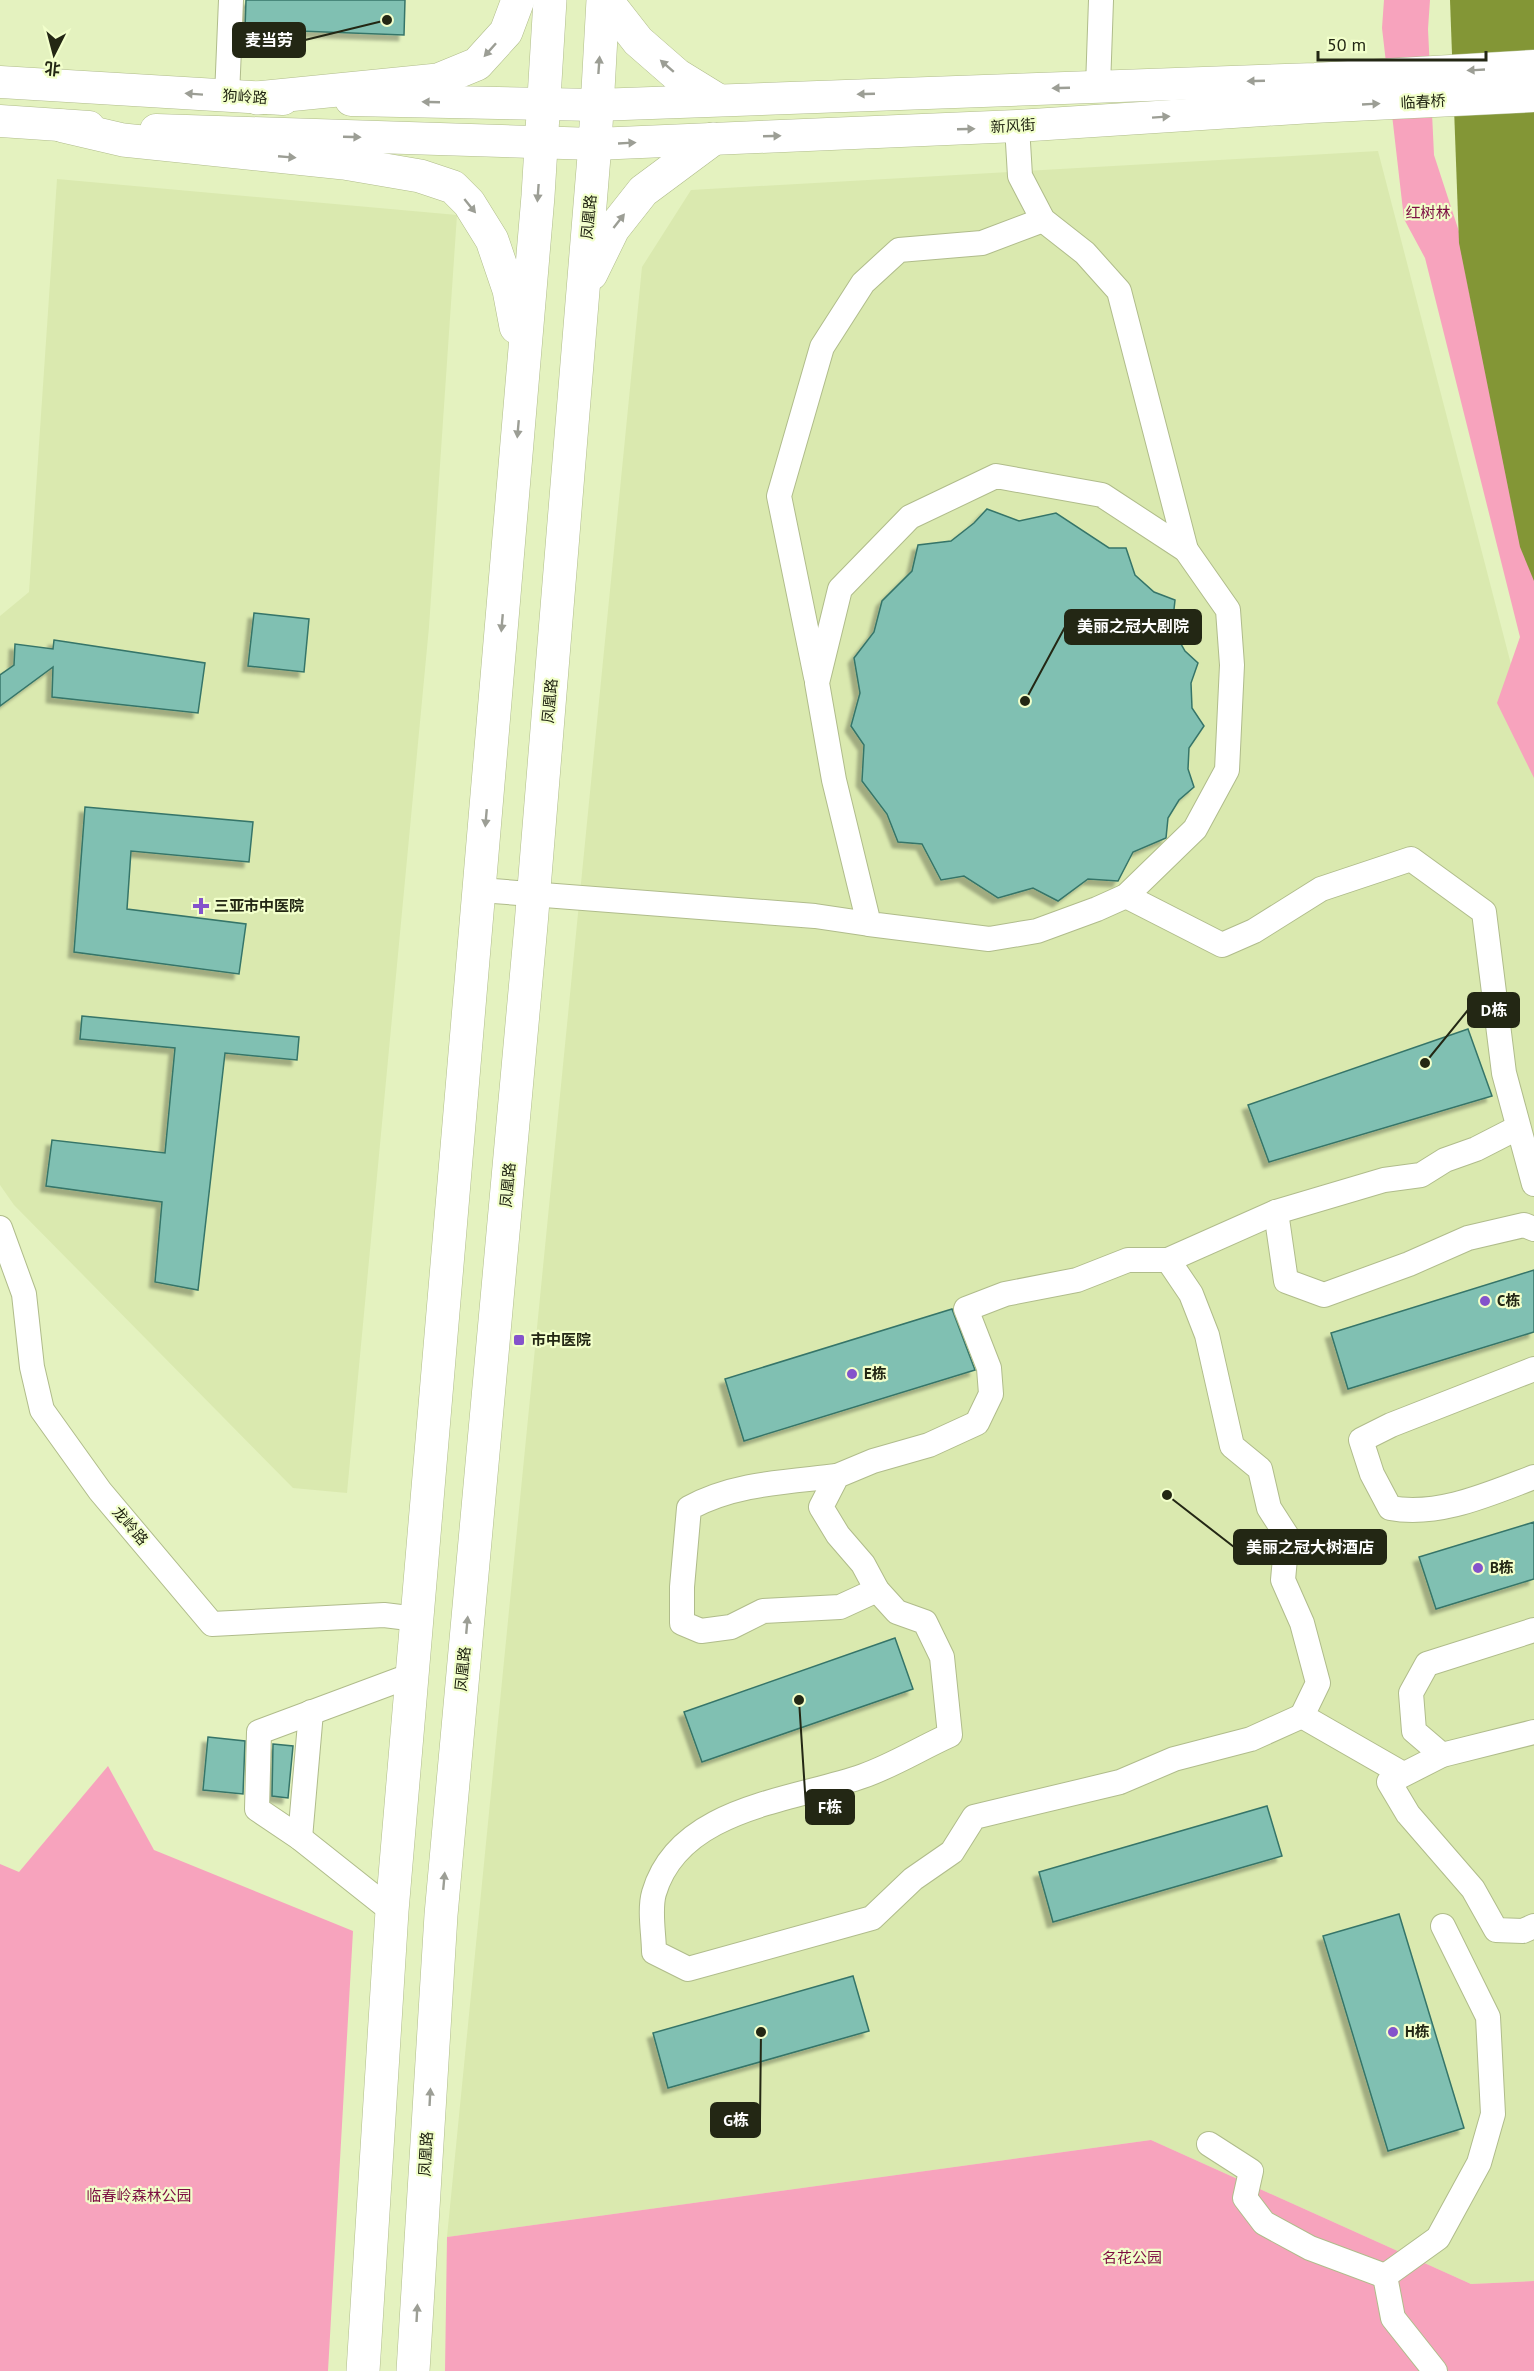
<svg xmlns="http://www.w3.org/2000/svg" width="1534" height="2371" viewBox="0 0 1534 2371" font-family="'PT Sans','Noto Sans SC',sans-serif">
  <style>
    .built { fill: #dae9af }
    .green { fill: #f7a3bd }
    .water { fill: #839636 }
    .building { fill: #80c0b2; stroke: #367569; stroke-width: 1.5; filter: url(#shadow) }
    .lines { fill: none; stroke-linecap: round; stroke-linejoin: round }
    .minor-casing { stroke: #b0bc8b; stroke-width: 26 }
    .major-casing { stroke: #b0bc8b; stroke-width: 33 }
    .highway-casing { stroke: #b0bc8b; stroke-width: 34 }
    .minor { stroke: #fff; stroke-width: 24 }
    .major { stroke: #fff; stroke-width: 32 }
    .highway { stroke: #fff; stroke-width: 33 }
    .oneway { fill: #9c9e95 }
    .poi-dot { fill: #8453cb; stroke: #f2ffcb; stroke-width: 2 }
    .labels { text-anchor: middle; stroke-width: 4.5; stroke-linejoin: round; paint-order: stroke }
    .street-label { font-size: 15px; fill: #232714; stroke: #f2ffcb }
    .park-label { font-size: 15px; fill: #7c0d42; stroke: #f2ffcb }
    .poi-label { font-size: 15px; font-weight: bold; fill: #232714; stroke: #f2ffcb; text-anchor: start }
    .leader { fill: none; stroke: #232714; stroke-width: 2 }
    .callout-dot { fill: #232714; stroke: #f2ffcb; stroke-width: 2 }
    .callout { fill: #232714; stroke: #232714; stroke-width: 2 }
    .callout-label { font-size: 16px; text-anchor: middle; font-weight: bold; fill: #fff }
  </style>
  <defs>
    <filter id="shadow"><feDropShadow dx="-5.5" dy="5.5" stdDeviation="1.5" flood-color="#0004"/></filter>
  </defs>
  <rect width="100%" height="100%" fill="#e4f2bf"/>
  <g class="built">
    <polygon points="1378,151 1534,753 1534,2281 1471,2284 1151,2140 447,2237 642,267 691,190"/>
    <polygon points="57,179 457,215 429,627 347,1493 293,1488 14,1205 0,1185 0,616 29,592"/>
  </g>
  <g class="green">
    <polygon points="1384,0 1430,0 1428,29 1434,155 1482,302 1534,555 1534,778 1497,703 1520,637 1425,258 1404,219 1382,28"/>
    <polygon points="108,1766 154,1850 353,1931 328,2371 0,2371 0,1864 19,1872"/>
    <polygon points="1151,2140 1471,2284 1534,2281 1534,2371 445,2371 447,2237"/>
  </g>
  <polygon class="water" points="1450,0 1534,0 1534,581 1520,547 1459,243"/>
  <g class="building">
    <polygon points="246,0 405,0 404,35 245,29"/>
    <polygon points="987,509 1019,521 1056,513 1109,548 1126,548 1135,575 1154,592 1175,600 1172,628 1185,651 1198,663 1191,683 1192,708 1204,726 1189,748 1188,769 1194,787 1179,800 1168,818 1166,838 1133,852 1118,881 1088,879 1058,901 1033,888 998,898 964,876 941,880 922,844 898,842 887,814 862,781 864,745 851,726 860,693 854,658 874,632 882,601 912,571 918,545 951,541 974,523"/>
    <polygon points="254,613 309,619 304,672 248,666"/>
    <polygon points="54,640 205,663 198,713 52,697 53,667 0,706 0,675 14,665 15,644 53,649"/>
    <polygon points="85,807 253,822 249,862 131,851 127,909 246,924 239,974 74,952"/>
    <polygon points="82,1016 299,1037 297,1060 225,1053 198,1290 155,1282 162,1202 46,1186 52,1140 165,1153 175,1048 80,1039"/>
    <polygon points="1468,1029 1492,1096 1269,1162 1248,1105"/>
    <polygon points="1534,1270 1534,1332 1348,1389 1331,1333"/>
    <polygon points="952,1309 975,1370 744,1441 725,1379"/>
    <polygon points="1534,1522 1534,1579 1436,1609 1419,1557"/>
    <polygon points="895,1638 913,1689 702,1762 684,1712"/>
    <polygon points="208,1737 245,1741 243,1794 203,1790"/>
    <polygon points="273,1744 293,1746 288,1798 272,1796"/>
    <polygon points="1267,1806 1282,1856 1053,1922 1039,1872"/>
    <polygon points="1399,1914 1464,2128 1388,2151 1323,1936"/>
    <polygon points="853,1976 869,2031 668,2088 653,2033"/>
  </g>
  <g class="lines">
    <defs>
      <g id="minor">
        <polyline points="1098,87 1101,0"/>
        <polyline points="227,96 231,0"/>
        <polyline points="1017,126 1020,176 1043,220 1085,253 1119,291 1186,550"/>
        <polygon points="996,476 1102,495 1186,550 1228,610 1232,665 1227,770 1195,829 1126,896 1097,909 1037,931 989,939 869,924 834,780 817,683 840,589 910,517"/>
        <polyline points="816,677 779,496 822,347 863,283 899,250 982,243 1043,220"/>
        <polyline points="480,890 815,916 869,924"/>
        <polyline points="1126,896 1222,945 1254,931 1321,889 1411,859 1484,912 1504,1073 1534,1184"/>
        <polyline points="1276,1212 1286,1281 1324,1295 1409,1264 1468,1238 1524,1225 1534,1229"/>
        <polyline points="0,1228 24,1294 32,1367 42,1410 100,1491 212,1624 384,1615 417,1619"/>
        <path d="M1168 1260H1128L1077 1280 1005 1294 966 1309 989 1368 991 1394 977 1423 929 1445 873 1461 837 1476 821 1507 838 1535 863 1564 877 1590 897 1612 925 1622 942 1657 950 1735C921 1748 892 1766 863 1776 792 1801 679 1807 654 1893 649 1910 654 1935 654 1952L688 1969 872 1918 913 1879 952 1852 974 1817 1120 1782 1174 1759 1251 1739 1302 1716"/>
        <path d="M1534 1369 1391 1425 1361 1440 1372 1474 1390 1508C1439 1517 1489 1494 1534 1477"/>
        <path d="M837 1476C787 1482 735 1483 689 1508L682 1587V1623L701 1631 731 1627 763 1611 840 1607 877 1590"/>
        <polyline points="1534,1732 1442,1755 1389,1782 1408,1814 1473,1889 1496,1930 1523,1931 1534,1926"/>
        <polyline points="1442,1755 1414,1731 1411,1693 1427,1664 1534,1630"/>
        <polyline points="1403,1774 1302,1716 1318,1683 1302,1623 1283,1580 1287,1536 1269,1508 1260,1469 1232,1446 1207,1335 1191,1294 1168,1260 1276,1212 1384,1180 1421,1175 1445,1160 1476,1149 1517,1128"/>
        <polyline points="300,1838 311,1712"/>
        <polyline points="392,1911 300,1838 257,1809 259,1732 412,1675"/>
        <polyline points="1209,2144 1251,2171 1245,2198 1264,2223 1310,2248 1385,2276 1438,2238 1479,2163 1493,2114 1488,2017 1443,1926"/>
        <polyline points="1385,2276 1393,2318 1435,2371"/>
      </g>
      <g id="major">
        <polyline points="0,82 283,99"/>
        <polyline points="351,100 596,105 1315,79 1534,66"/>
        <polyline points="0,121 89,127"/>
        <polyline points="156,130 595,144 1017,126 1312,107 1534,96"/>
      </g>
      <g id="highway">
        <polyline points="606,0 638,41 677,75 716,99"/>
        <polyline points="257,98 438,80 477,64 506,32 518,0"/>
        <polyline points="63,126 123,140 344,163 420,176 453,187 469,203 492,240 509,290 516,327"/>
        <polyline points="591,274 613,229 643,191 713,139"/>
        <polyline points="363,2371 392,1911 538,196 550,0"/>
        <polyline points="413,2371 441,1915 531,925 595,144 603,0"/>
      </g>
    </defs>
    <use href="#minor" class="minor-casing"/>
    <use href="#major" class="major-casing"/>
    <use href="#highway" class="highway-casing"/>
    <use href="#minor" class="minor"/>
    <use href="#major" class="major"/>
    <use href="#highway" class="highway"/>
  </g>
  <defs><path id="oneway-solid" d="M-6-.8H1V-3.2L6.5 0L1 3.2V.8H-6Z" transform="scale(1.5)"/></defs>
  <g class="oneway">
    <use href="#oneway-solid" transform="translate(490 50) rotate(132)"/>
    <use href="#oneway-solid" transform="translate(599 65) rotate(-86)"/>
    <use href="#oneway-solid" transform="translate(667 66) rotate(-139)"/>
    <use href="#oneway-solid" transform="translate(1476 70) rotate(177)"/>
    <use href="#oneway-solid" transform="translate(1256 81) rotate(178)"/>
    <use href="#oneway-solid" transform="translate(1061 88) rotate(178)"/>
    <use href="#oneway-solid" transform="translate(194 94) rotate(-176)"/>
    <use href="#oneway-solid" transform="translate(866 94) rotate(178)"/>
    <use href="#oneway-solid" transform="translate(431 102) rotate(-178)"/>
    <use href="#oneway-solid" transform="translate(1371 104) rotate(-3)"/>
    <use href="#oneway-solid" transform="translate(1161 117) rotate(-4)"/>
    <use href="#oneway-solid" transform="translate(966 129) rotate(-2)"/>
    <use href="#oneway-solid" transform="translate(772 136) rotate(-2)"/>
    <use href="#oneway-solid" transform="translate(352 137) rotate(2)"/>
    <use href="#oneway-solid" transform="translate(627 143) rotate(-3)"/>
    <use href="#oneway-solid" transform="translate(287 157) rotate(5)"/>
    <use href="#oneway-solid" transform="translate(538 193) rotate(94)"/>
    <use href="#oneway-solid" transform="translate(470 206) rotate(51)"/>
    <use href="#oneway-solid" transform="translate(619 221) rotate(-52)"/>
    <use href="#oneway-solid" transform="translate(518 429) rotate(95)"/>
    <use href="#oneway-solid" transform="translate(502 623) rotate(95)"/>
    <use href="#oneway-solid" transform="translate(486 818) rotate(95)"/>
    <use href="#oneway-solid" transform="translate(467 1625) rotate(-85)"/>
    <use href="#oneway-solid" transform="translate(444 1881) rotate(-85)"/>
    <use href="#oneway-solid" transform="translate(430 2097) rotate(-87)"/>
    <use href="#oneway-solid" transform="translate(417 2313) rotate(-87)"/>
  </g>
  <g class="poi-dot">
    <path d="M198 897h6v6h6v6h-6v6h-6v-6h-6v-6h6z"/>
    <circle cx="1485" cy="1301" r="6"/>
    <rect x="513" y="1334" width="12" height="12" rx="3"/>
    <circle cx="852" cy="1374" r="6"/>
    <circle cx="1478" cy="1568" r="6"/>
    <circle cx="1393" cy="2032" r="6"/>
  </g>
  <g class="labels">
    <g class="street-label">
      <text transform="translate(245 97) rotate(3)" y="5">狗岭路</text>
      <text transform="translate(1423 102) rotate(-3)" y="5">临春桥</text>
      <text transform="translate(1013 126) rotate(-3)" y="5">新风街</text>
      <text transform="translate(589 217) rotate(-85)" y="5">凤凰路</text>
      <text transform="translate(550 701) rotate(-85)" y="5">凤凰路</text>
      <text transform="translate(508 1185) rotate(-85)" y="5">凤凰路</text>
      <text transform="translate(130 1526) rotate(49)" y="5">龙岭路</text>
      <text transform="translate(463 1669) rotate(-85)" y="5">凤凰路</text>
      <text transform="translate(426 2154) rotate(-87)" y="5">凤凰路</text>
    </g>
    <g class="park-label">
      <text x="1428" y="218">红树林</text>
      <text x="139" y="2201">临春岭森林公园</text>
      <text x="1132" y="2263">名花公园</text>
    </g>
    <g class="poi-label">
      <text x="214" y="911">三亚市中医院</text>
      <text x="1497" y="1306">C栋</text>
      <text x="531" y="1345">市中医院</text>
      <text x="864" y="1379">E栋</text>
      <text x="1490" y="1573">B栋</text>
      <text x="1405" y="2037">H栋</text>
    </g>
  </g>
  <path class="leader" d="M387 20L305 40M1025 701L1065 627M1425 1063L1468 1010M1167 1495L1234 1547M799 1700L806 1807M761 2032L760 2120"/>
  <g class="callout-dot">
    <circle cx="387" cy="20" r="6"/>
    <circle cx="1025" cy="701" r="6"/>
    <circle cx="1425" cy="1063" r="6"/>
    <circle cx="1167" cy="1495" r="6"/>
    <circle cx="799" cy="1700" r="6"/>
    <circle cx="761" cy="2032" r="6"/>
  </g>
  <g class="callout">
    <rect x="233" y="23" width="72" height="34" rx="6"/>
    <rect x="1065" y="610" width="136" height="34" rx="6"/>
    <rect x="1468" y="993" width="51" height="34" rx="6"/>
    <rect x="1234" y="1530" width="152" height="34" rx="6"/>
    <rect x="806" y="1790" width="48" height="34" rx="6"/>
    <rect x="711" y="2103" width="49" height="34" rx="6"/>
  </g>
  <g class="callout-label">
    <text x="269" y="46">麦当劳</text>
    <text x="1133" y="632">美丽之冠大剧院</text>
    <text x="1494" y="1016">D栋</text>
    <text x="1310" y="1553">美丽之冠大树酒店</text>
    <text x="830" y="1813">F栋</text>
    <text x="736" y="2126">G栋</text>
  </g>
  <g transform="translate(54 54) rotate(186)" stroke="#f2ffcb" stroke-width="4.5" paint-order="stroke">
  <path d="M0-4.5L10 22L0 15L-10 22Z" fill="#232714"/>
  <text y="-9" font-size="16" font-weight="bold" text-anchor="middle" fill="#232714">北</text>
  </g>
  <path d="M1318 51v9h168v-9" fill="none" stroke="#232714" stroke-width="3"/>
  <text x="1327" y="51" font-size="18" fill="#232714" stroke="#f2ffcb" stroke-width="4.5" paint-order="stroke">50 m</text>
</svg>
